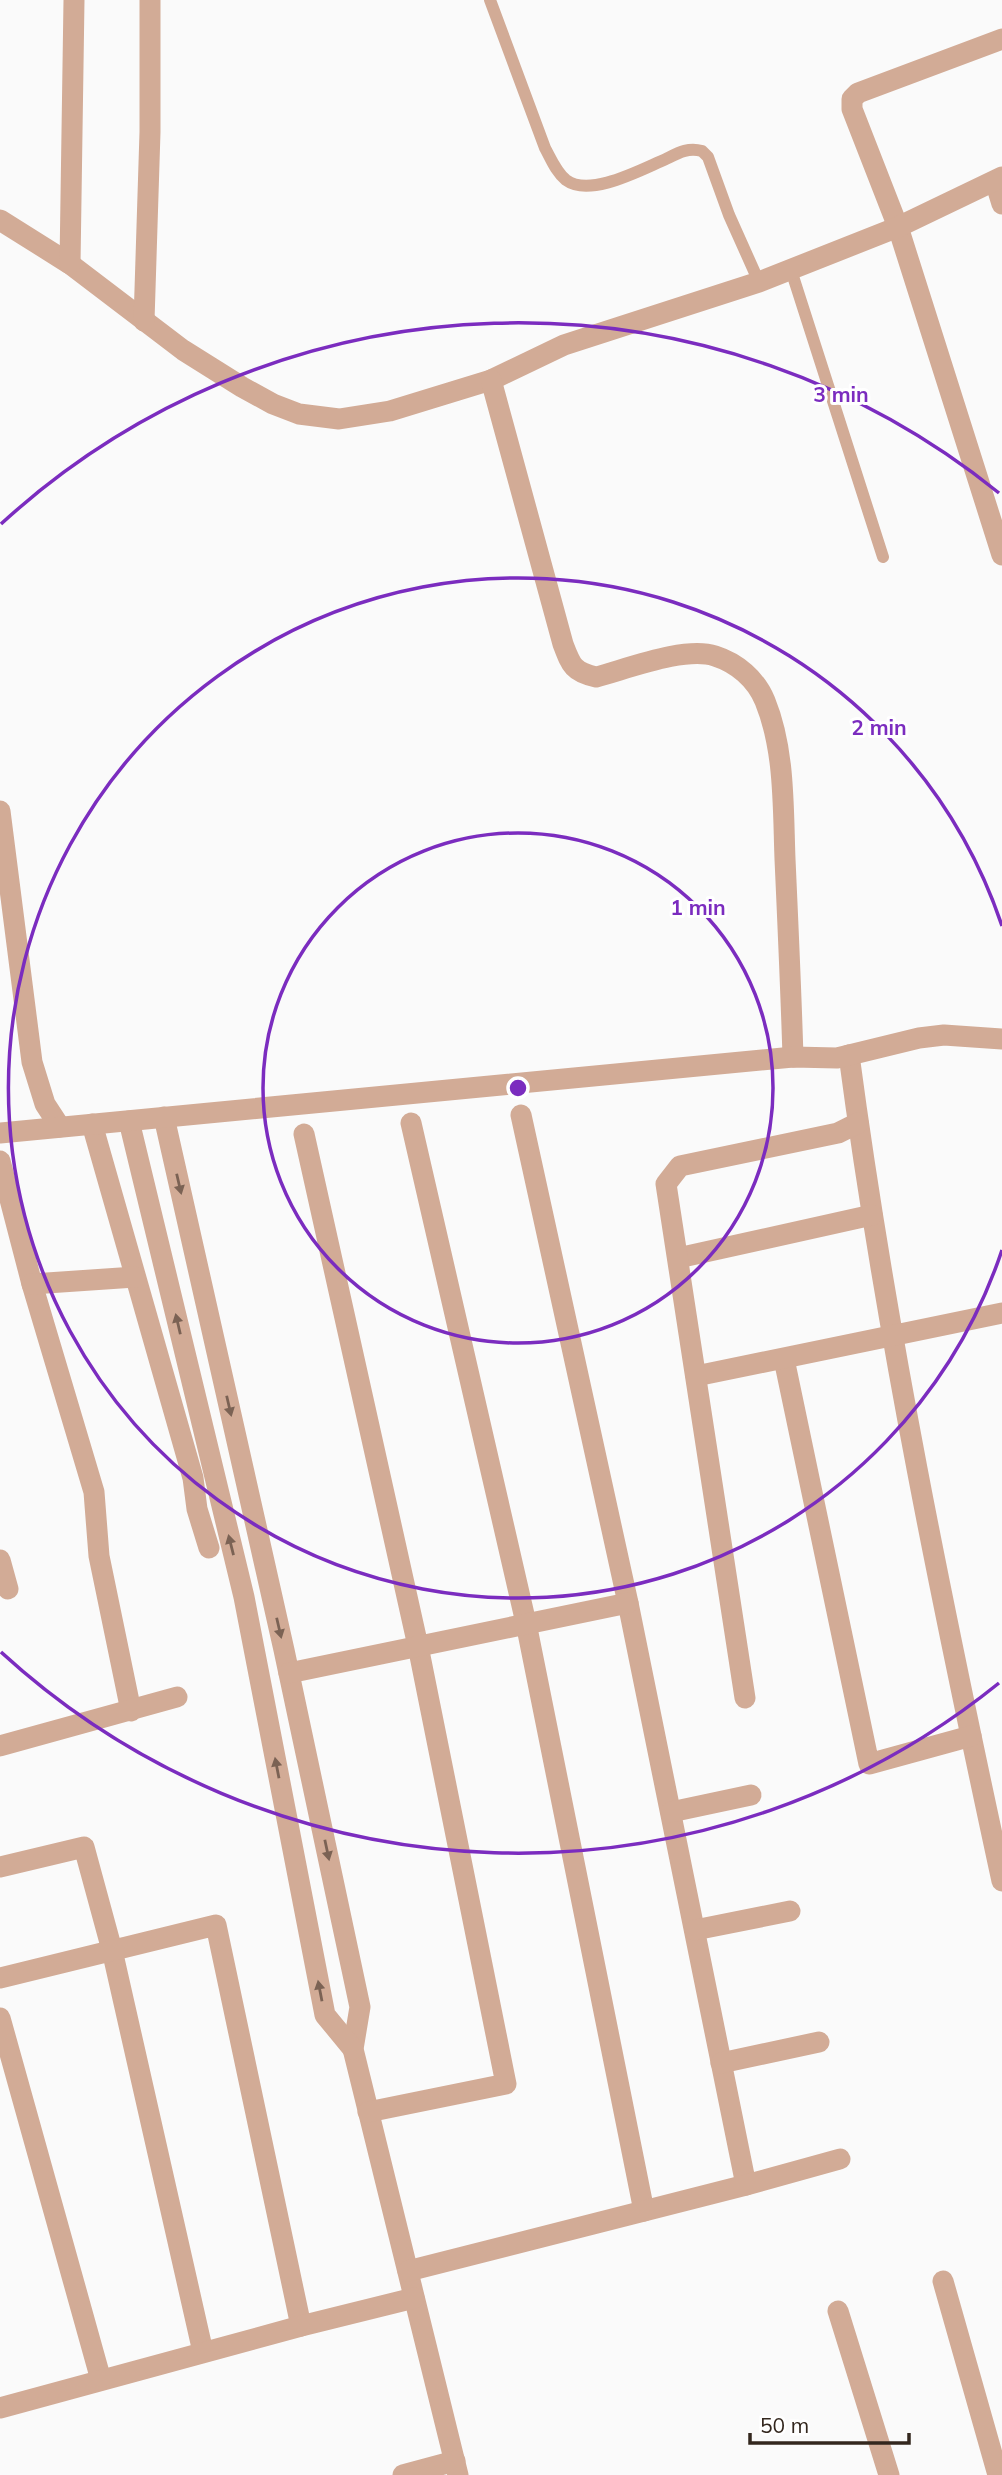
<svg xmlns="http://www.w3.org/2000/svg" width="1002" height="2475" viewBox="0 0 1002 2475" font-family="Mulish,sans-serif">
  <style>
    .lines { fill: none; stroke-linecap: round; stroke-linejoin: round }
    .lane { stroke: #d2ab96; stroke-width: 12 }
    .street { stroke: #d2ab96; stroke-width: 21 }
    .oneway { fill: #7b6254 }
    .ring { fill: none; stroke: #7b2cbf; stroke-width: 3.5 }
    .centre { fill: #7b2cbf; stroke: #fff; stroke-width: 3.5 }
    .ring-label { font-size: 21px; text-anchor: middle; font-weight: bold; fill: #7b2cbf; stroke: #fff; stroke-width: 6; stroke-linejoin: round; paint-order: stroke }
  </style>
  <rect width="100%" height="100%" fill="#fafafa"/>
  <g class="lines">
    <g class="lane">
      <path d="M490 0 545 148C551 159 556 172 566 180 590 198 642 169 666 159 678 153 688 147 702 151L708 157 729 215 759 282"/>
      <polyline points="791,270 883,557"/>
    </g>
    <g class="street">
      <polyline points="1002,39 858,93 852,99 852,109 898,227 1002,555"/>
      <polyline points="995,181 1002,204"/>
      <polyline points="0,220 70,264 183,350 242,387 273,404 299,414 339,419 390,411 491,380 564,345 759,282 898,227 1002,177"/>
      <polyline points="70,264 74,0"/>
      <polyline points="144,321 150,132 150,0"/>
      <path d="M491 380 563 644C571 665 573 672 596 677 627 669 685 646 715 656 737 663 756 679 765 701 785 750 783 807 785 859 788 925 791 991 793 1057"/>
      <polyline points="0,811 32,1062 45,1104 60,1127"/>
      <path d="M849 1055C886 1333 943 1608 1002 1881"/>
      <polyline points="521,1115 628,1603 746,2185"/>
      <polyline points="164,1117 284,1650 360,2007 353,2049 458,2475"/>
      <polyline points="129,1121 244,1597 325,2015 353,2049"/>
      <polyline points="411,1123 526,1623 644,2211"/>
      <polyline points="92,1124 193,1478 197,1509 209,1548"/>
      <polyline points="0,1133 793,1057 837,1058 919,1038 944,1035 1002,1039"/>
      <polyline points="304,1134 418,1646 506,2084 368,2112"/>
      <polyline points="0,1161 32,1284 94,1492 99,1556 131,1711"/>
      <polyline points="678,1258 872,1215"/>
      <polyline points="32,1284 135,1277"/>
      <polyline points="784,1359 869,1764 971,1736"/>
      <polyline points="696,1376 1002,1313"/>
      <polyline points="0,1560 8,1589"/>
      <polyline points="289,1673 628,1603"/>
      <polyline points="745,1698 666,1184 680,1166 838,1133 858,1123"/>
      <polyline points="0,1746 177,1697"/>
      <polyline points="671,1812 751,1795"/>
      <polyline points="0,1867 84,1847 112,1950 203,2352"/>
      <polyline points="695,1930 790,1911"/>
      <polyline points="0,1978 216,1925 301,2326"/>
      <polyline points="0,2018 101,2380"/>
      <polyline points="721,2063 819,2042"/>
      <polyline points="408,2271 746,2185 840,2159"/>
      <polyline points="943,2281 998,2475"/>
      <polyline points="838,2311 889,2475"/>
      <polyline points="0,2408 301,2326 414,2298"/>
      <polyline points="403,2475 455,2461"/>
    </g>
  </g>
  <defs><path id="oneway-solid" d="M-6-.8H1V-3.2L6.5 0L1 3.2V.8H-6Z" transform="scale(1.75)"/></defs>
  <g class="oneway">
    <use href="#oneway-solid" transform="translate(179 1184) rotate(77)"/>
    <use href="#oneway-solid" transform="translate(178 1324) rotate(-103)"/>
    <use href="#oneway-solid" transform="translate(229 1406) rotate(77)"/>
    <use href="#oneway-solid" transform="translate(231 1545) rotate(-104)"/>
    <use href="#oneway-solid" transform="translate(279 1628) rotate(77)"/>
    <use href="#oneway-solid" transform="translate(277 1768) rotate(-101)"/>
    <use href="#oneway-solid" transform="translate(327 1850) rotate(78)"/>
    <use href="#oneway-solid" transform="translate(320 1991) rotate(-101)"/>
  </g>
  <g class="ring">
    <circle cx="518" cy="1088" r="255"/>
    <path d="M1002 1250A510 510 0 1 1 1002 926"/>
    <path d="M999 1683A765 765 0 0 1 1 1652M1 524A765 765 0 0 1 999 493"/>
  </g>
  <circle cx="518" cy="1088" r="10" class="centre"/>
  <g class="ring-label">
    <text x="841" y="402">3 min</text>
    <text x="879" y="735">2 min</text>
    <text x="698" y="915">1 min</text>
  </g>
  <path d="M750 2433v10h159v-10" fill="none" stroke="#33271e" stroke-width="3.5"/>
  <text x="760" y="2433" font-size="21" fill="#33271e" stroke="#ffffff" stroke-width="5" paint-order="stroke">50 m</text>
</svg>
